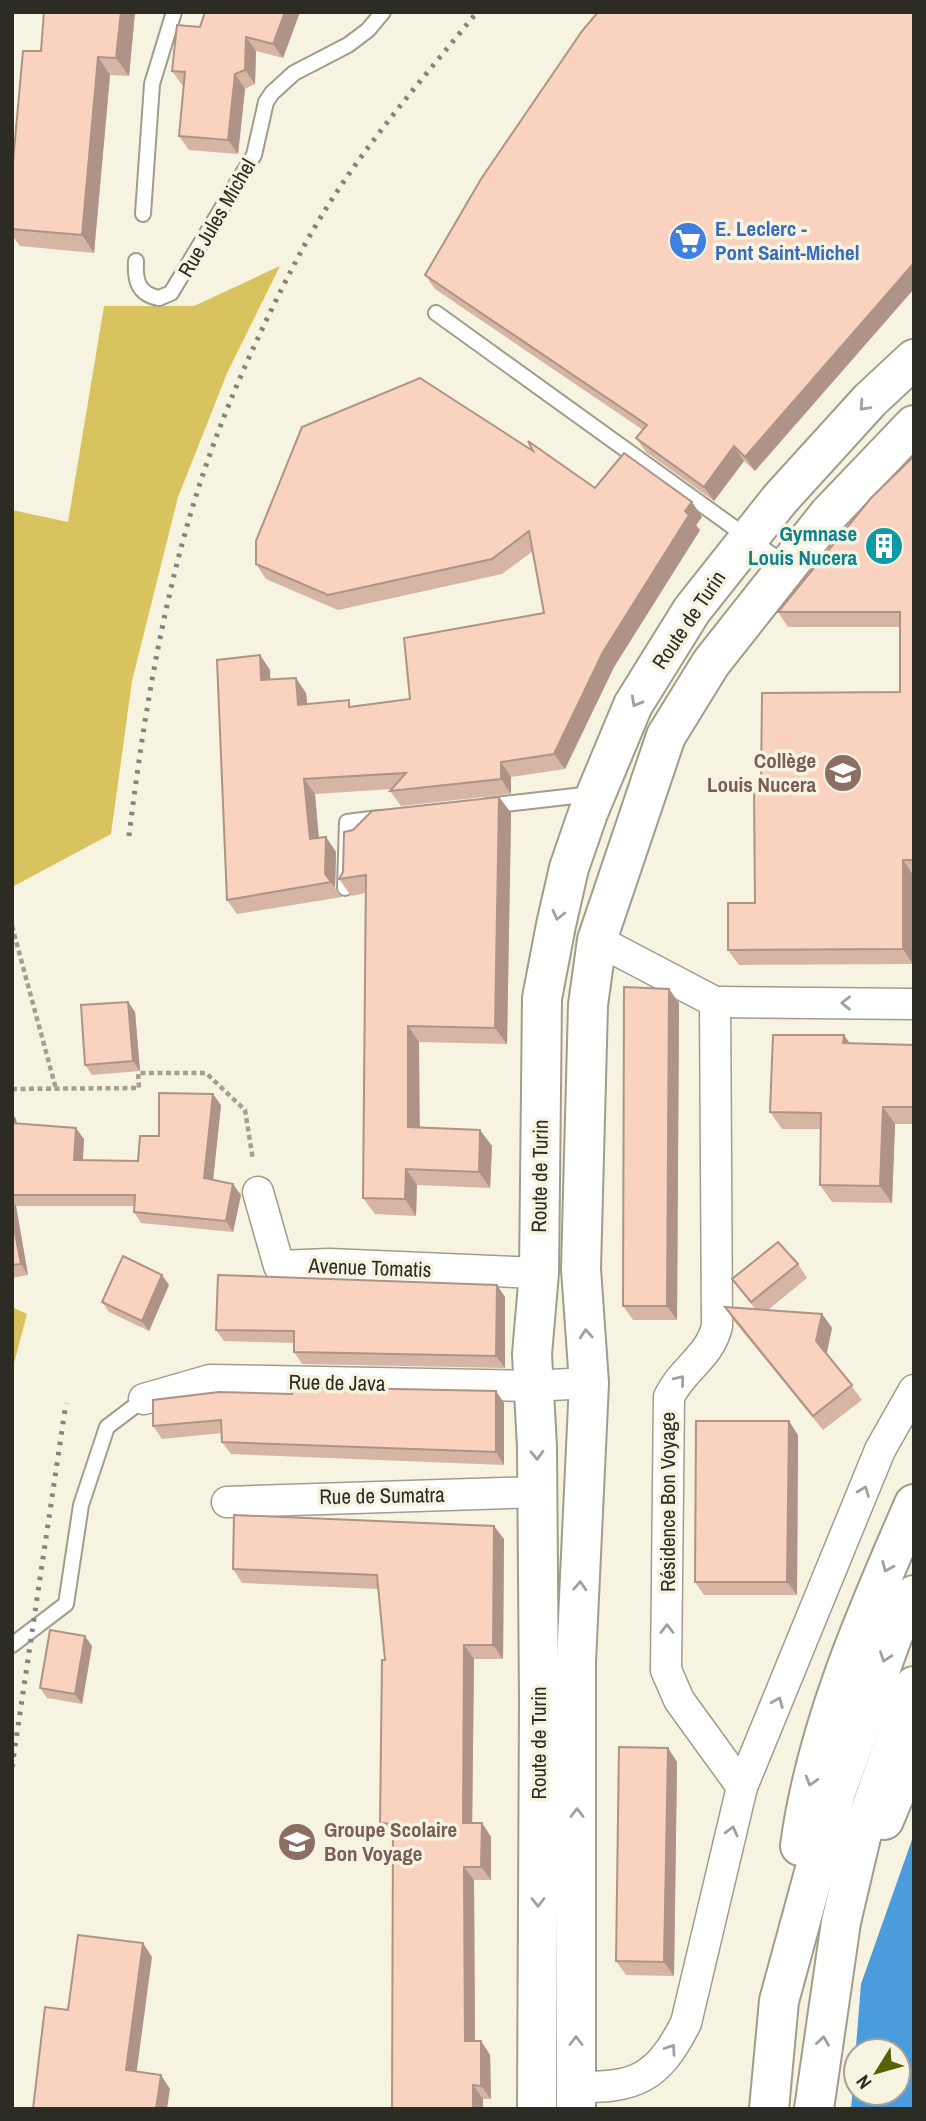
<svg xmlns="http://www.w3.org/2000/svg" width="926" height="2121" viewBox="0 0 926 2121" font-family="'Archivo Narrow',sans-serif">
  <style>
    .forest { fill: #d9c35e }
    .water { fill: #4b9cdd; fill-rule: evenodd }
    .lines { fill: none; stroke-linecap: round; stroke-linejoin: round }
    .service-casing { stroke: #a09d8c; stroke-width: 18 }
    .minor-casing { stroke: #a09d8c; stroke-width: 33 }
    .secondary-casing { stroke: #a09d8c; stroke-width: 42 }
    .primary-casing { stroke: #a09d8c; stroke-width: 42 }
    .path { stroke: #a3a093; stroke-width: 4.5; stroke-dasharray: 5 3.5; stroke-linecap: butt }
    .service { stroke: #fff; stroke-width: 14 }
    .minor { stroke: #fff; stroke-width: 30 }
    .secondary { stroke: #fff; stroke-width: 38 }
    .primary { stroke: #fff; stroke-width: 38 }
    .rail { stroke: #868478; stroke-width: 5; stroke-dasharray: 3.5 7; stroke-linecap: butt }
    .wall { fill: #d6b5a5 }
    .shaded-wall { fill: #ae9386 }
    .building { fill: #f9d2c0; stroke: #ae9386; stroke-width: 2 }
    .oneway { stroke: #a0a09c }
    .labels { text-anchor: middle; stroke-width: 7; stroke-linejoin: round; paint-order: stroke }
    .street-label { font-size: 21px; fill: #2c2b24; stroke: #f6f3e1 }
    .shop-label { font-size: 21px; font-weight: bold; fill: #366cbe; stroke: #f6f3e1; text-anchor: start }
    .culture-label { font-size: 21px; font-weight: bold; fill: #0d838f; stroke: #f6f3e1; text-anchor: end }
    .education-label { font-size: 21px; font-weight: bold; fill: #785e54; stroke: #f6f3e1; text-anchor: end }
  </style>
  <rect width="100%" height="100%" fill="#f6f3e1"/>
  <g class="forest">
    <polygon points="280,266 228,371 178,497 132,681 111,834 12,887 12,510 68,522 104,306 194,306"/>
    <polygon points="12,1307 27,1314 12,1371"/>
  </g>
  <path class="water" d="M914 1834V2109H851L861 1984ZM856 2051H898V2093H856Z"/>
  <g class="lines">
    <defs>
      <g id="service">
        <polyline points="143,214 152,84 174,12"/>
        <path d="M136 261C135 279 137 294 159 298L171 293 254 155 266 102 272 93 294 73 348 45 368 30 383 12"/>
        <polyline points="436,313 786,565"/>
        <polyline points="487,806 592,794"/>
        <polyline points="345,888 347,822 379,818"/>
        <polyline points="12,1645 66,1604 81,1505 107,1427 144,1399"/>
      </g>
      <g id="minor">
        <polyline points="715,1002 914,1004"/>
        <polyline points="258,1192 279,1266 329,1264 539,1273"/>
        <polyline points="144,1399 210,1380 532,1386 589,1383"/>
        <polyline points="227,1502 537,1492"/>
        <polyline points="742,1787 880,1450 914,1390"/>
        <path d="M576 2087C637 2088 658 2078 686 2023L742 1787 679 1700 666 1670 669 1397C682 1369 710 1357 717 1326L715 1002 597 940"/>
      </g>
      <g id="secondary">
        <polyline points="884,1820 914,1749"/>
        <polyline points="537,2109 539,1701 537,1447 532,1354 539,1273 542,998 556,925 569,868 588,813 633,705 692,610 780,499 870,400 914,359"/>
        <polyline points="576,2109 576,1662 589,1383 581,1269 588,1005 597,940 666,736 711,663 828,515 914,425"/>
      </g>
      <g id="primary">
        <path d="M800 1846C816 1727 866 1614 914 1504"/>
        <polyline points="769,2109 779,2001 836,1792 893,1635 914,1595"/>
        <polyline points="814,2109 841,1922 861,1837 914,1686"/>
      </g>
    </defs>
    <use href="#service" class="service-casing"/>
    <use href="#minor" class="minor-casing"/>
    <use href="#secondary" class="secondary-casing"/>
    <use href="#primary" class="primary-casing"/>
    <g class="path">
      <polyline points="12,926 56,1089"/>
      <polyline points="12,1089 139,1088 138,1073 206,1073 245,1110 253,1160"/>
    </g>
    <use href="#service" class="service"/>
    <use href="#minor" class="minor"/>
    <use href="#secondary" class="secondary"/>
    <use href="#primary" class="primary"/>
    <g class="rail">
      <path d="M129 836C142 730 159 623 189 519 216 425 258 332 304 246 351 160 416 87 477 12"/>
      <polyline points="12,1767 66,1403"/>
    </g>
  </g>
  <g class="wall">
    <polygon points="135,12 129,76 110,75 94,253 20,246 12,235 12,173 41,51"/>
    <polygon points="300,12 283,58 256,51 255,84 245,89 238,154 189,150 179,136 184,85 182,85 172,71 200,27"/>
    <polygon points="582,31 755,471 744,461 714,501 646,452 636,438 643,430 435,289 425,275"/>
    <polygon points="533,451 595,488 692,502 702,517 696,525 700,530 614,667 565,769 511,777 511,794 401,806 390,791 392,789 315,794 319,838 326,837 336,852 335,888 342,897 237,914 227,900 260,655 270,670 270,679 306,693 307,704 354,707 410,699 544,613 533,551 502,574 338,610 266,579 256,564"/>
    <polygon points="914,456 913,964 739,965 728,950 755,903 761,787 900,692 900,627 788,627 778,612"/>
    <polygon points="499,797 511,813 507,1044 419,1042 419,1128 492,1146 490,1188 417,1185 416,1216 375,1214 363,1198 365,893 351,896 339,879"/>
    <polygon points="669,989 679,1003 677,1320 633,1320 623,1306"/>
    <polygon points="128,1002 135,1012 140,1071 92,1075 85,1065"/>
    <polygon points="844,1035 849,1044 914,1045 914,1124 895,1124 892,1203 832,1202 820,1185 821,1129 782,1129 770,1112"/>
    <polygon points="221,1105 213,1180 241,1195 233,1232 141,1223 134,1212 134,1206 16,1206 28,1275 12,1278 12,1113 16,1119 17,1124 84,1139 83,1160 138,1161 159,1136"/>
    <polygon points="798,1264 807,1278 768,1310 822,1314 832,1328 827,1353 862,1400 823,1430 734,1321 725,1307 755,1309 732,1279"/>
    <polygon points="169,1285 149,1331 109,1312 102,1302"/>
    <polygon points="505,1297 505,1368 302,1364 294,1352 294,1343 224,1341 216,1330"/>
    <polygon points="496,1391 504,1403 504,1465 231,1454 222,1442 222,1433 162,1439 153,1426 292,1394"/>
    <polygon points="798,1435 797,1595 704,1595 695,1582"/>
    <polygon points="504,1539 503,1659 474,1659 472,1823 482,1823 491,1837 491,1880 474,1880 475,2041 481,2041 490,2055 491,2099 483,2099 392,2109 393,1837 390,1837 380,1823 385,1660 378,1589 242,1583 233,1569"/>
    <polygon points="92,1646 82,1704 47,1698 40,1688"/>
    <polygon points="668,1748 677,1762 674,1976 626,1975 616,1961"/>
  </g>
  <g class="shaded-wall">
    <polygon points="121,12 135,12 129,76 116,58"/>
    <polygon points="285,12 300,12 283,58 273,44"/>
    <polygon points="246,37 256,51 255,84 245,70"/>
    <polygon points="98,57 110,75 94,253 82,235"/>
    <polygon points="235,74 245,89 238,154 228,140"/>
    <polygon points="914,263 914,289 755,471 745,457"/>
    <polygon points="734,446 744,461 714,501 704,487"/>
    <polygon points="692,502 702,517 696,525 700,530 614,667 565,769 554,754 603,652 685,511"/>
    <polygon points="260,655 270,670 271,695 261,680"/>
    <polygon points="296,678 306,693 309,720 298,705"/>
    <polygon points="501,762 511,777 511,794 501,779"/>
    <polygon points="304,779 315,794 320,854 310,839"/>
    <polygon points="499,797 511,813 507,1044 495,1028"/>
    <polygon points="326,837 336,852 335,888 325,874"/>
    <polygon points="903,860 913,875 913,964 903,949"/>
    <polygon points="669,989 679,1003 677,1320 667,1306"/>
    <polygon points="128,1002 135,1012 140,1071 133,1061"/>
    <polygon points="408,1026 419,1042 420,1144 408,1127"/>
    <polygon points="844,1035 856,1052 843,1043"/>
    <polygon points="213,1094 221,1105 212,1190 204,1178"/>
    <polygon points="883,1107 895,1124 892,1203 880,1186"/>
    <polygon points="12,1113 16,1119 18,1134 12,1126"/>
    <polygon points="76,1128 84,1139 82,1171 74,1160"/>
    <polygon points="480,1130 492,1146 490,1188 479,1172"/>
    <polygon points="406,1169 417,1185 416,1216 405,1199"/>
    <polygon points="233,1184 241,1195 233,1232 226,1221"/>
    <polygon points="12,1201 16,1206 28,1275 21,1264 12,1217"/>
    <polygon points="162,1275 169,1285 149,1331 142,1321"/>
    <polygon points="497,1285 505,1297 505,1368 496,1356"/>
    <polygon points="822,1314 832,1328 826,1355 816,1341"/>
    <polygon points="496,1391 504,1403 504,1465 496,1452"/>
    <polygon points="789,1421 798,1435 797,1595 787,1582"/>
    <polygon points="494,1526 504,1539 503,1659 493,1645"/>
    <polygon points="85,1636 92,1646 82,1704 75,1694"/>
    <polygon points="464,1645 474,1659 472,1837 463,1823"/>
    <polygon points="668,1748 677,1762 674,1976 664,1962"/>
    <polygon points="482,1823 491,1837 491,1880 481,1867"/>
    <polygon points="464,1867 474,1880 475,2055 465,2041"/>
    <polygon points="143,1943 152,1957 135,2084 126,2070"/>
    <polygon points="481,2041 490,2055 491,2099 481,2086"/>
    <polygon points="161,2075 170,2089 167,2109 156,2109"/>
    <polygon points="473,2085 483,2099 483,2109 473,2109"/>
  </g>
  <g class="building">
    <polygon points="44,12 121,12 116,58 98,57 82,235 12,229 12,173 23,51 41,51"/>
    <polygon points="205,12 285,12 273,44 246,37 245,70 235,74 228,140 179,136 185,72 172,71 177,25 200,27"/>
    <polygon points="598,12 914,12 914,263 745,457 734,446 704,487 636,438 647,425 425,275 481,179 582,31"/>
    <polygon points="420,378 533,451 528,441 595,488 624,453 692,502 685,511 689,515 603,652 554,754 501,762 501,779 390,791 406,773 304,779 310,839 326,837 325,874 331,882 227,900 217,660 260,655 261,680 296,678 298,705 349,700 349,707 410,699 404,638 544,613 529,531 492,559 328,595 256,564 256,541 302,427"/>
    <polygon points="914,456 914,860 903,860 903,949 728,950 728,903 755,903 754,787 761,787 762,693 900,692 900,612 778,612 871,498"/>
    <polygon points="499,797 495,1028 408,1026 408,1127 480,1130 479,1172 406,1169 405,1199 363,1198 366,875 339,879 343,872 344,832 353,830 372,811"/>
    <polygon points="624,987 669,989 667,1306 623,1306"/>
    <polygon points="128,1002 133,1061 85,1065 81,1005"/>
    <polygon points="773,1035 844,1035 843,1043 914,1045 914,1107 883,1107 880,1186 820,1185 821,1113 770,1112"/>
    <polygon points="159,1093 213,1094 204,1178 233,1184 226,1221 134,1212 135,1195 12,1195 12,1123 76,1128 74,1160 138,1161 140,1136 159,1136"/>
    <polygon points="12,1217 21,1264 12,1265"/>
    <polygon points="778,1242 798,1264 751,1302 732,1279"/>
    <polygon points="123,1256 162,1275 142,1321 102,1302"/>
    <polygon points="218,1275 497,1285 496,1356 294,1352 294,1331 216,1330"/>
    <polygon points="725,1307 822,1314 816,1341 852,1385 813,1416"/>
    <polygon points="293,1387 496,1391 496,1452 222,1442 221,1420 153,1426 153,1400 219,1392 292,1394"/>
    <polygon points="696,1421 789,1421 787,1582 695,1582"/>
    <polygon points="234,1515 494,1526 493,1645 464,1645 463,1823 482,1823 481,1867 464,1867 465,2041 481,2041 481,2086 473,2085 473,2109 392,2109 393,1824 380,1823 382,1660 385,1660 377,1575 233,1569"/>
    <polygon points="50,1630 85,1636 75,1694 40,1688"/>
    <polygon points="619,1747 668,1748 664,1962 616,1961"/>
    <polygon points="78,1935 143,1943 126,2070 161,2075 156,2109 33,2109 45,2007 68,2010"/>
    <polygon points="629,2108 664,2108 664,2109"/>
  </g>
  <defs><path id="oneway-chevron" d="M-2-3.5L2.5 0L-2 3.5" fill="none" stroke-width="1.6" stroke-linecap="round" stroke-linejoin="round" transform="scale(1.75)"/></defs>
  <g class="oneway">
    <use href="#oneway-chevron" transform="translate(864 406) rotate(133)"/>
    <use href="#oneway-chevron" transform="translate(636 702) rotate(119)"/>
    <use href="#oneway-chevron" transform="translate(558 915) rotate(103)"/>
    <use href="#oneway-chevron" transform="translate(846 1003) rotate(-179)"/>
    <use href="#oneway-chevron" transform="translate(586 1334) rotate(-94)"/>
    <use href="#oneway-chevron" transform="translate(680 1380) rotate(-51)"/>
    <use href="#oneway-chevron" transform="translate(537 1455) rotate(88)"/>
    <use href="#oneway-chevron" transform="translate(864 1491) rotate(-69)"/>
    <use href="#oneway-chevron" transform="translate(887 1567) rotate(113)"/>
    <use href="#oneway-chevron" transform="translate(580 1586) rotate(-87)"/>
    <use href="#oneway-chevron" transform="translate(667 1629) rotate(-90)"/>
    <use href="#oneway-chevron" transform="translate(885 1657) rotate(110)"/>
    <use href="#oneway-chevron" transform="translate(778 1702) rotate(-67)"/>
    <use href="#oneway-chevron" transform="translate(811 1781) rotate(106)"/>
    <use href="#oneway-chevron" transform="translate(577 1813) rotate(-90)"/>
    <use href="#oneway-chevron" transform="translate(732 1831) rotate(-76)"/>
    <use href="#oneway-chevron" transform="translate(538 1902) rotate(90)"/>
    <use href="#oneway-chevron" transform="translate(576 2041) rotate(-90)"/>
    <use href="#oneway-chevron" transform="translate(823 2041) rotate(-82)"/>
    <use href="#oneway-chevron" transform="translate(671 2049) rotate(-56)"/>
  </g>
  <defs>
    <symbol id="supermarket-disc" viewBox="-11 -11 22 22"><circle r="9.5" fill="#3f7fe0" stroke="#f6f3e1"/><path d="M-6-5.5h2.5l.6 2H6L4.5 2H-2.5L-4.4-4H-6ZM-1.5 3.2a1.3 1.3 0 1 0 .1 0ZM3 3.2a1.3 1.3 0 1 0 .1 0Z" fill="#fff"/></symbol>
    <symbol id="building-disc" viewBox="-11 -11 22 22"><circle r="9.5" fill="#0f9aa8" stroke="#f6f3e1"/><path d="M-4-6H4V6H1V3H-1V6H-4ZM-2.5-4.3h1.7v1.8h-1.7ZM.8-4.3h1.7v1.8H.8ZM-2.5-1h1.7V.8h-1.7ZM.8-1h1.7V.8H.8Z" fill="#fff"/></symbol>
    <symbol id="school-disc" viewBox="-11 -11 22 22"><circle r="9.5" fill="#8d6e63" stroke="#f6f3e1"/><path d="M0-5L7-2L0 1L-7-2ZM-4 1L0 2.5L4 1V4Q0 6-4 4Z" fill="#fff"/></symbol>
  </defs>
  <g fill-rule="evenodd">
    <use href="#supermarket-disc" x="666" y="219" width="44" height="44"/>
    <use href="#building-disc" x="862" y="524" width="44" height="44"/>
    <use href="#school-disc" x="821" y="751" width="44" height="44"/>
    <use href="#school-disc" x="275" y="1820" width="44" height="44"/>
  </g>
  <g class="labels">
    <g class="street-label">
      <text transform="translate(217 218) rotate(-60)" y="7">Rue Jules Michel</text>
      <text transform="translate(689 620) rotate(-56)" y="7">Route de Turin</text>
      <text transform="translate(540 1176) rotate(-89)" y="7">Route de Turin</text>
      <text transform="translate(370 1268) rotate(2)" y="7">Avenue Tomatis</text>
      <text transform="translate(337 1383) rotate(1)" y="7">Rue de Java</text>
      <text transform="translate(382 1496) rotate(-1)" y="7">Rue de Sumatra</text>
      <text transform="translate(668 1502) rotate(-90)" y="7">Résidence Bon Voyage</text>
      <text transform="translate(539 1743) rotate(-90)" y="7">Route de Turin</text>
    </g>
    <g class="shop-label">
      <text x="715" y="236">E. Leclerc -<tspan x="715" dy="24">Pont Saint-Michel</tspan></text>
    </g>
    <g class="culture-label">
      <text x="857" y="541">Gymnase<tspan x="857" dy="24">Louis Nucera</tspan></text>
    </g>
    <g class="education-label">
      <text x="816" y="768">Collège<tspan x="816" dy="24">Louis Nucera</tspan></text>
      <text x="324" y="1837" text-anchor="start">Groupe Scolaire<tspan x="324" dy="24">Bon Voyage</tspan></text>
    </g>
  </g>
  <rect width="926" height="2121" fill="none" stroke="#2c2b24" stroke-width="28"/>
  <g transform="translate(877 2072) rotate(233)"><circle r="33" fill="#f6f3e1" stroke="#a5a395" stroke-width="2"/>
  <path d="M0-5L12 26L0 18L-12 26Z" fill="#586202"/>
  <text y="-10" font-size="19" font-weight="bold" text-anchor="middle" fill="#2c2b24">N</text>
  </g>
</svg>
